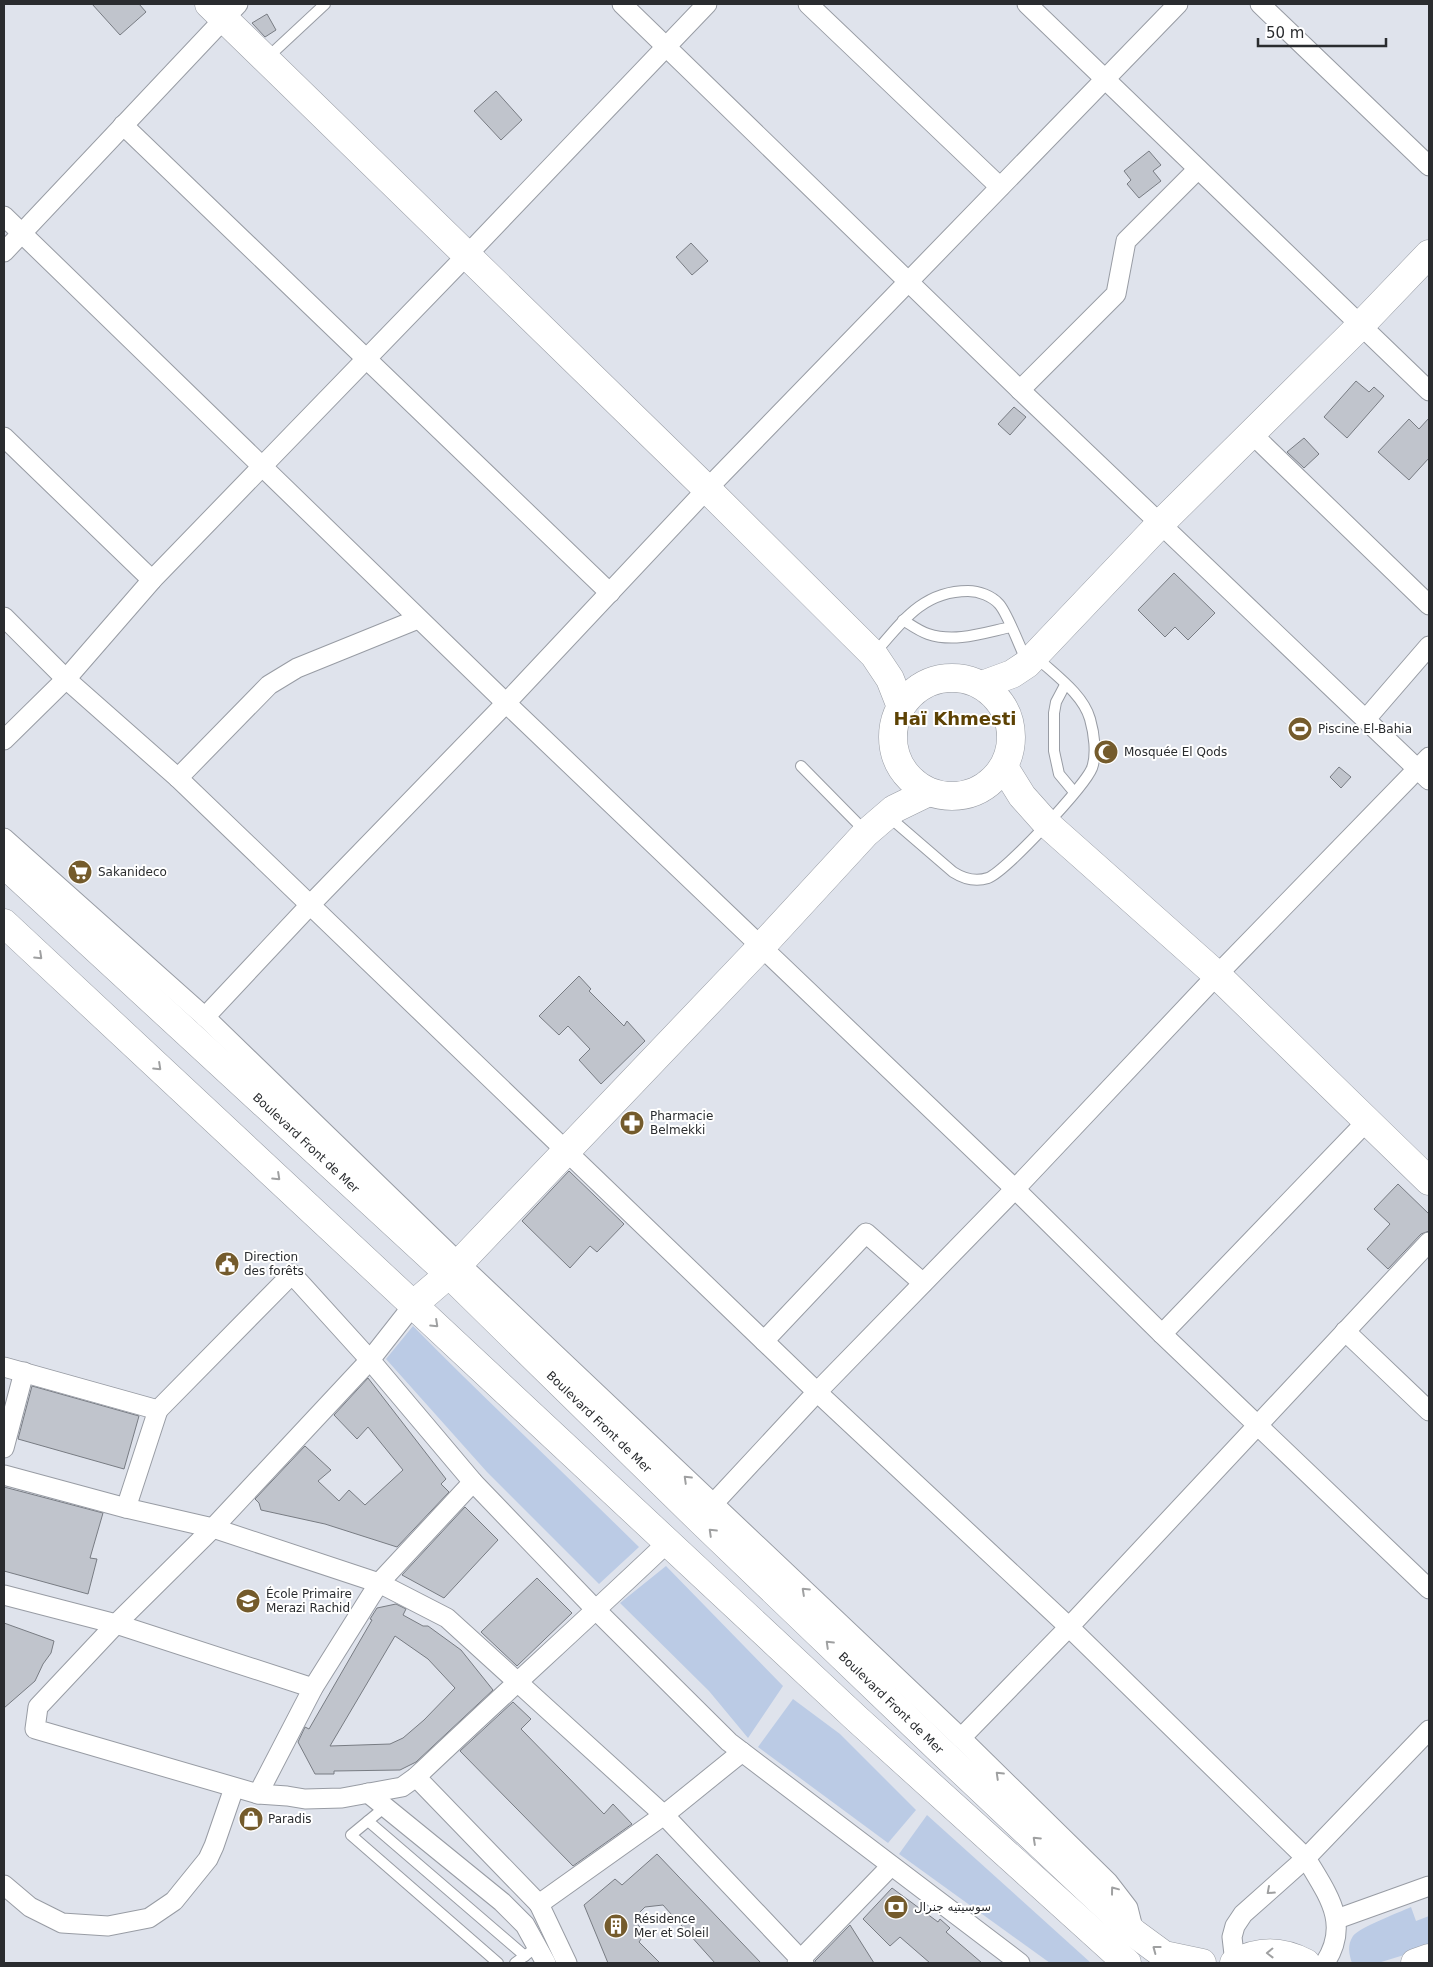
<svg xmlns="http://www.w3.org/2000/svg" width="1433" height="1967" viewBox="0 0 1433 1967" font-family="'DejaVu Sans','Noto Sans Arabic',sans-serif">
  <style>
    .green { fill: #bbcbe5 }
    .building { fill: #c0c4cc; stroke: #787c83; fill-rule: evenodd }
    .lines { fill: none; stroke-linecap: round; stroke-linejoin: round }
    .lane-casing { stroke: #989ca4; stroke-width: 12 }
    .street-casing { stroke: #989ca4; stroke-width: 21 }
    .secondary-casing { stroke: #989ca4; stroke-width: 29 }
    .primary-casing { stroke: #989ca4; stroke-width: 29 }
    .lane { stroke: #fff; stroke-width: 10 }
    .street { stroke: #fff; stroke-width: 19 }
    .secondary { stroke: #fff; stroke-width: 28 }
    .primary { stroke: #fff; stroke-width: 28 }
    .oneway { stroke: #9fa0a1 }
    .labels { text-anchor: middle; stroke-width: 4; stroke-linejoin: round; paint-order: stroke }
    .poi-label { font-size: 12px; fill: #2a2c2f; stroke: #fff; text-anchor: start }
    .street-label { font-size: 12px; fill: #2a2c2f; stroke: #fff }
    .district-label { font-size: 18px; font-weight: bold; fill: #5d4204; stroke: #fff }
  </style>
  <rect width="100%" height="100%" fill="#dfe3ec"/>
  <g class="green">
    <path d="M413 1326C487 1401 564 1473 639 1547L599 1584 487 1472 386 1359Z"/>
    <polygon points="666,1566 783,1686 748,1738 709,1691 620,1603"/>
    <polygon points="793,1699 840,1734 916,1810 888,1843 758,1747"/>
    <polygon points="927,1815 1091,1963 1050,1963 899,1854"/>
    <path d="M1411 1907 1416 1921 1429 1916V1944L1404 1955 1378 1963H1352C1349 1954 1347 1945 1353 1936 1360 1927 1398 1913 1411 1907Z"/>
  </g>
  <g class="building">
    <polygon points="92,4 139,4 146,12 120,35"/>
    <polygon points="267,14 276,30 265,37 252,23"/>
    <polygon points="496,91 522,120 501,140 474,111"/>
    <polygon points="1149,151 1161,165 1153,171 1161,181 1139,198 1127,184 1131,180 1124,171"/>
    <polygon points="691,243 708,261 692,275 676,257"/>
    <polygon points="1356,381 1369,392 1374,387 1384,396 1347,438 1324,417"/>
    <polygon points="1014,407 1026,417 1010,435 998,424"/>
    <polygon points="1429,418 1429,458 1409,480 1378,452 1409,419 1419,429"/>
    <polygon points="1304,438 1319,454 1304,468 1287,452"/>
    <polygon points="1174,573 1215,613 1188,640 1175,627 1165,637 1138,610"/>
    <polygon points="1339,767 1351,777 1341,788 1330,777"/>
    <polygon points="579,976 591,989 589,991 624,1026 627,1021 645,1041 601,1084 579,1060 590,1049 568,1026 559,1035 539,1016"/>
    <polygon points="569,1171 624,1224 597,1252 590,1246 570,1268 522,1221"/>
    <polygon points="1398,1184 1429,1214 1429,1231 1421,1234 1388,1269 1367,1249 1390,1224 1374,1209"/>
    <polygon points="368,1378 446,1479 441,1484 449,1492 397,1547 325,1524 261,1510 259,1503 255,1499 305,1446 331,1470 318,1481 339,1501 349,1490 365,1505 403,1470 368,1427 357,1439 334,1415"/>
    <polygon points="32,1386 139,1416 124,1469 18,1439"/>
    <polygon points="4,1487 103,1513 90,1558 97,1559 88,1594 4,1571"/>
    <polygon points="465,1507 498,1540 444,1598 402,1575"/>
    <polygon points="537,1578 572,1613 517,1666 481,1632"/>
    <path d="M396 1604 406 1609 403 1615 423 1626H428L461 1650 493 1690 416 1762 400 1770 334 1771V1774H315L298 1742 305 1727 309 1729 372 1620 370 1619 377 1608ZM395 1636 428 1659 455 1688 424 1720 403 1738 390 1744 330 1746Z"/>
    <polygon points="4,1623 54,1641 51,1653 43,1664 35,1681 4,1708"/>
    <polygon points="513,1702 531,1719 521,1729 604,1814 613,1804 632,1824 573,1866 460,1751"/>
    <polygon points="657,1854 761,1963 715,1963 663,1905 645,1907 633,1919 645,1933 639,1942 660,1963 608,1963 584,1905 615,1879 622,1885"/>
    <polygon points="892,1888 938,1922 940,1919 950,1928 946,1932 982,1963 930,1963 900,1937 890,1946 863,1919"/>
    <polygon points="850,1925 874,1963 815,1963 815,1961"/>
  </g>
  <g class="lines">
    <defs>
      <g id="lane">
        <polyline points="267,58 325,4"/>
        <path d="M903 620C911 625 919 631 928 634 955 643 983 633 1011 627"/>
        <path d="M874 654C901 623 922 591 968 591 979 591 992 596 999 604 1007 612 1021 650 1027 662"/>
        <polyline points="1065,685 1056,702 1054,713 1054,751 1059,774 1074,792"/>
        <polyline points="801,766 866,832"/>
        <path d="M888 816 953 872C964 879 976 882 988 878 1006 871 1085 786 1092 768 1097 754 1094 733 1090 719 1083 694 1055 675 1036 657"/>
        <polyline points="385,1807 368,1821 525,1956"/>
        <polyline points="368,1821 351,1835 498,1963"/>
        <polyline points="515,1963 530,1952"/>
      </g>
      <g id="street">
        <polyline points="622,4 1020,390 1429,780"/>
        <polyline points="808,4 1000,187"/>
        <polyline points="1027,4 1429,391"/>
        <polyline points="1260,4 1429,166"/>
        <polyline points="123,125 610,593"/>
        <polyline points="4,216 506,703 1015,1189 1162,1334 1429,1589"/>
        <polyline points="4,252 238,4"/>
        <polyline points="1020,390 1116,294 1126,241 1198,169"/>
        <polyline points="1251,433 1429,605"/>
        <polyline points="4,437 152,580"/>
        <path d="M4 617 66 679 178 778 817 1392 1069 1627 1306 1858C1327 1894 1351 1923 1325 1963"/>
        <polyline points="1366,719 1429,646"/>
        <polyline points="4,740 66,679 152,580 467,255 707,4"/>
        <polyline points="178,778 269,685 297,668 418,619"/>
        <polyline points="4,838 205,1017 459,1263 961,1738 1108,1882 1128,1908 1134,1932"/>
        <polyline points="205,1017 310,905 506,703 707,489 1178,4"/>
        <polyline points="414,1304 370,1360 213,1528 116,1624 38,1707 35,1729 258,1794 313,1688 379,1583 473,1482"/>
        <polyline points="1345,1331 1429,1411"/>
        <polyline points="1162,1334 1367,1121"/>
        <polyline points="764,1341 866,1233 923,1283"/>
        <polyline points="4,1367 158,1410 292,1274 370,1360 473,1482 596,1610 729,1742 1020,1963"/>
        <polyline points="4,1448 24,1372"/>
        <polyline points="4,1475 126,1508 213,1528 379,1583 447,1618 664,1815 804,1963"/>
        <polyline points="713,1504 817,1392 1015,1189 1217,975 1429,757"/>
        <polyline points="126,1508 158,1410"/>
        <polyline points="4,1595 116,1624 313,1688"/>
        <polyline points="961,1738 1069,1627 1429,1242"/>
        <polyline points="416,1777 539,1904"/>
        <polyline points="368,1793 502,1902 525,1925 546,1963"/>
        <path d="M258 1794 287 1796 305 1799 342 1798 402 1787 416 1777C499 1698 585 1621 668 1542"/>
        <polyline points="4,1885 30,1907 62,1923 108,1926 149,1918 174,1901 208,1859 214,1846 234,1788"/>
        <polyline points="1337,1919 1429,1886"/>
        <polyline points="567,1963 539,1904 664,1815 742,1752"/>
        <polyline points="797,1963 891,1866"/>
        <polyline points="1235,1963 1232,1937 1235,1926 1243,1914 1306,1858 1429,1730"/>
      </g>
      <g id="secondary">
        <polyline points="209,4 707,489 874,655 890,679 901,707"/>
        <circle cx="952" cy="737" r="59"/>
        <polyline points="982,685 1012,674 1027,664 1160,524 1361,325 1429,254"/>
        <polyline points="1004,767 1022,796 1047,824 1217,975 1429,1181"/>
        <polyline points="414,1304 449,1274 761,947 866,833 894,809 929,792"/>
        <polyline points="1415,1963 1429,1958"/>
      </g>
      <g id="primary">
        <polyline points="4,864 449,1274 701,1521 945,1755 1134,1933 1164,1955 1202,1963"/>
        <polyline points="4,923 857,1719 1127,1963"/>
        <path d="M1234 1963C1259 1950 1281 1950 1306 1963"/>
      </g>
    </defs>
    <use href="#lane" class="lane-casing"/>
    <use href="#street" class="street-casing"/>
    <use href="#secondary" class="secondary-casing"/>
    <use href="#primary" class="primary-casing"/>
    <use href="#lane" class="lane"/>
    <use href="#street" class="street"/>
    <use href="#secondary" class="secondary"/>
    <use href="#primary" class="primary"/>
  </g>
  <defs><path id="oneway-chevron" d="M-2-3.5L2.5 0L-2 3.5" fill="none" stroke-width="1.6" stroke-linecap="round" stroke-linejoin="round" transform="scale(1.25)"/></defs>
  <g class="oneway">
    <use href="#oneway-chevron" transform="translate(39 956) rotate(43)"/>
    <use href="#oneway-chevron" transform="translate(158 1067) rotate(43)"/>
    <use href="#oneway-chevron" transform="translate(277 1177) rotate(43)"/>
    <use href="#oneway-chevron" transform="translate(435 1324) rotate(43)"/>
    <use href="#oneway-chevron" transform="translate(687 1479) rotate(-136)"/>
    <use href="#oneway-chevron" transform="translate(712 1532) rotate(-136)"/>
    <use href="#oneway-chevron" transform="translate(805 1591) rotate(-137)"/>
    <use href="#oneway-chevron" transform="translate(829 1644) rotate(-136)"/>
    <use href="#oneway-chevron" transform="translate(999 1775) rotate(-136)"/>
    <use href="#oneway-chevron" transform="translate(1036 1840) rotate(-137)"/>
    <use href="#oneway-chevron" transform="translate(1114 1890) rotate(-127)"/>
    <use href="#oneway-chevron" transform="translate(1270 1891) rotate(138)"/>
    <use href="#oneway-chevron" transform="translate(1156 1949) rotate(-143)"/>
    <use href="#oneway-chevron" transform="translate(1270 1953) rotate(179)"/>
  </g>
  <defs>
    <symbol id="stadium-disc" viewBox="-11 -11 22 22"><circle r="9.5" fill="#745b2c" stroke="#fff"/><path d="M0-5a6.5 5 0 1 0 0 10a6.5 5 0 1 0 0-10ZM-3.5-1.8h7v3.6h-7Z" fill="#fff"/></symbol>
    <symbol id="mosque-disc" viewBox="-11 -11 22 22"><circle r="9.5" fill="#745b2c" stroke="#fff"/><path d="M3.5-4.9A6 6 0 1 0 3.5 4.9A5 5 0 1 1 3.5-4.9Z" fill="#fff"/></symbol>
    <symbol id="supermarket-disc" viewBox="-11 -11 22 22"><circle r="9.5" fill="#745b2c" stroke="#fff"/><path d="M-6-5.5h2.5l.6 2H6L4.5 2H-2.5L-4.4-4H-6ZM-1.5 3.2a1.3 1.3 0 1 0 .1 0ZM3 3.2a1.3 1.3 0 1 0 .1 0Z" fill="#fff"/></symbol>
    <symbol id="pharmacy-disc" viewBox="-11 -11 22 22"><circle r="9.5" fill="#745b2c" stroke="#fff"/><path d="M-2-6h4v4h4v4h-4v4h-4v-4h-4v-4h4Z" fill="#fff"/></symbol>
    <symbol id="civic-disc" viewBox="-11 -11 22 22"><circle r="9.5" fill="#745b2c" stroke="#fff"/><path d="M-.6-6.5H3V-4.5H.6V-3L4-1V1h2V6H-6V1h2V-1L-.6-3ZM-1.2 2.5V6h2.4V2.5Z" fill="#fff"/></symbol>
    <symbol id="school-disc" viewBox="-11 -11 22 22"><circle r="9.5" fill="#745b2c" stroke="#fff"/><path d="M0-5L7-2L0 1L-7-2ZM-4 1L0 2.5L4 1V4Q0 6-4 4Z" fill="#fff"/></symbol>
    <symbol id="shop-disc" viewBox="-11 -11 22 22"><circle r="9.5" fill="#745b2c" stroke="#fff"/><path d="M-5-2.5h2.3a2.7 3.5 0 0 1 5.4 0H5L5.5 6h-11ZM-1.5-2.5h3a1.5 2.3 0 0 0-3 0Z" fill="#fff"/></symbol>
    <symbol id="bank-disc" viewBox="-11 -11 22 22"><circle r="9.5" fill="#745b2c" stroke="#fff"/><path d="M-6-4H6V4H-6ZM0-2.3a2.3 2.3 0 1 0 0 4.6a2.3 2.3 0 1 0 0-4.6Z" fill="#fff"/></symbol>
    <symbol id="building-disc" viewBox="-11 -11 22 22"><circle r="9.5" fill="#745b2c" stroke="#fff"/><path d="M-4-6H4V6H1V3H-1V6H-4ZM-2.5-4.3h1.7v1.8h-1.7ZM.8-4.3h1.7v1.8H.8ZM-2.5-1h1.7V.8h-1.7ZM.8-1h1.7V.8H.8Z" fill="#fff"/></symbol>
  </defs>
  <g fill-rule="evenodd">
    <use href="#stadium-disc" x="1286" y="715" width="28" height="28"/>
    <use href="#mosque-disc" x="1092" y="738" width="28" height="28"/>
    <use href="#supermarket-disc" x="66" y="858" width="28" height="28"/>
    <use href="#pharmacy-disc" x="618" y="1109" width="28" height="28"/>
    <use href="#civic-disc" x="213" y="1250" width="28" height="28"/>
    <use href="#school-disc" x="234" y="1587" width="28" height="28"/>
    <use href="#shop-disc" x="237" y="1805" width="28" height="28"/>
    <use href="#bank-disc" x="882" y="1893" width="28" height="28"/>
    <use href="#building-disc" x="602" y="1912" width="28" height="28"/>
  </g>
  <g class="labels">
    <g class="poi-label">
      <text x="1318" y="733">Piscine El-Bahia</text>
      <text x="1124" y="756">Mosquée El Qods</text>
      <text x="98" y="876">Sakanideco</text>
      <text x="650" y="1120">Pharmacie<tspan x="650" dy="14">Belmekki</tspan></text>
      <text x="244" y="1261">Direction<tspan x="244" dy="14">des forêts</tspan></text>
      <text x="266" y="1598">École Primaire<tspan x="266" dy="14">Merazi Rachid</tspan></text>
      <text x="268" y="1823">Paradis</text>
      <text x="914" y="1911">سوسيتيه جنرال</text>
      <text x="634" y="1923">Résidence<tspan x="634" dy="14">Mer et Soleil</tspan></text>
    </g>
    <g class="street-label">
      <text transform="translate(306 1143) rotate(43)" y="4">Boulevard Front de Mer</text>
      <text transform="translate(599 1422) rotate(44)" y="4">Boulevard Front de Mer</text>
      <text transform="translate(891 1703) rotate(44)" y="4">Boulevard Front de Mer</text>
    </g>
    <g class="district-label">
      <text x="955" y="725">Haï Khmesti</text>
    </g>
  </g>
  <rect width="1433" height="1967" fill="none" stroke="#2a2c2f" stroke-width="10"/>
  <path d="M1258 38v8h128v-8" fill="none" stroke="#2a2c2f" stroke-width="2.5"/>
  <text x="1266" y="38" font-size="15" fill="#2a2c2f" stroke="#ffffff" stroke-width="4" paint-order="stroke">50 m</text>
</svg>
